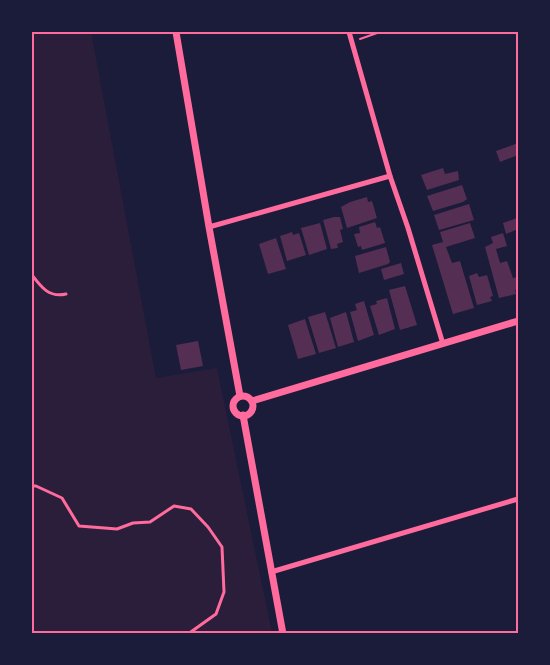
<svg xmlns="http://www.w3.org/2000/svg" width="550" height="665" viewBox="0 0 550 665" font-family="'Source Sans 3',sans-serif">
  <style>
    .green { fill: #2a1e3b }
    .building { fill: #542f53 }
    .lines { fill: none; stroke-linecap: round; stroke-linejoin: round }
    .path { stroke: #ff6b9d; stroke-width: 2 }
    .service { stroke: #ff6b9d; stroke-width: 3 }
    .minor { stroke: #ff6b9d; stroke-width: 5 }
    .tertiary { stroke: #ff6b9d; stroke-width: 7 }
    .neatline { fill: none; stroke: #ff6b9d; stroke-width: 2 }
  </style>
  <rect width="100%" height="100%" fill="#1b1b3a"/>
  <polygon class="green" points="32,32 91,32 156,378 217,368 272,633 32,633"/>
  <g class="building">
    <polygon points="518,143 518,155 500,162 496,151"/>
    <polygon points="443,168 445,174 458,171 459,180 427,190 421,175"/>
    <polygon points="462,185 467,199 463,202 433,211 427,196"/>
    <polygon points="367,197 368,202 372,201 377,218 347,228 341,207 350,202"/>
    <polygon points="469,204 474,220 439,230 434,215"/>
    <polygon points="334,217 340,217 343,229 340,230 343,242 337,244 338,248 331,249 323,220"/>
    <polygon points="517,218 518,229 506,234 503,223"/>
    <polygon points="375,222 377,228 380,227 385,243 362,250 361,246 358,247 354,234 360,233 359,227"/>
    <polygon points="320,223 327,249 309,255 301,228"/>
    <polygon points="470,223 475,238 446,247 452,263 460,261 474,308 453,314 432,245 443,242 440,232"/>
    <polygon points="292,232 293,235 299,233 306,255 287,261 280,236"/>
    <polygon points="503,233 507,246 496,249 500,263 507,261 513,278 517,277 518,289 515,290 516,294 499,298 485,247 493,243 491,237"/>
    <polygon points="276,238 286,269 268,274 259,244"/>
    <polygon points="386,247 390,262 388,264 359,273 355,256"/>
    <polygon points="401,263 404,274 384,280 381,269"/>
    <polygon points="477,273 479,277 487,275 493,296 490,297 492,301 477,305 469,276"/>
    <polygon points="405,286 417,325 400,330 389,290"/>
    <polygon points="387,298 395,329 379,335 370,306 377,304 376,301"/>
    <polygon points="364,301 374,335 358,341 350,312 357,310 355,304"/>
    <polygon points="325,312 336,348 319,353 308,317"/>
    <polygon points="346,312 354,342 338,347 330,318"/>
    <polygon points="305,319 316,354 298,359 288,325"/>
    <polygon points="198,341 203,366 181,370 176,345"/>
  </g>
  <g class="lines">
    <polyline class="path" points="360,39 380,32"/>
    <g class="service">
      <path d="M32 275C41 287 49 298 66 294"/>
      <polyline points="32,486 36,486 62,498 79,526 117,529 133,523 150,522 174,506 191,509 208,527 222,547 224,592 216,614 188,634"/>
    </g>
    <g class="minor">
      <polyline points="349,32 390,176 408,228 443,344"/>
      <polyline points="209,227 390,176"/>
      <polyline points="271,572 518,499"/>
    </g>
    <g class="tertiary">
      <polyline points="176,32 209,227 240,396"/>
      <circle cx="243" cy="406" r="10"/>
      <polyline points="252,401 518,321"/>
      <polyline points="243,415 283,634"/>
    </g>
  </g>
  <rect width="550" height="665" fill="none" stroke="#1b1b3a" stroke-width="66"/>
  <rect x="33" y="33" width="484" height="599" class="neatline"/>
</svg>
